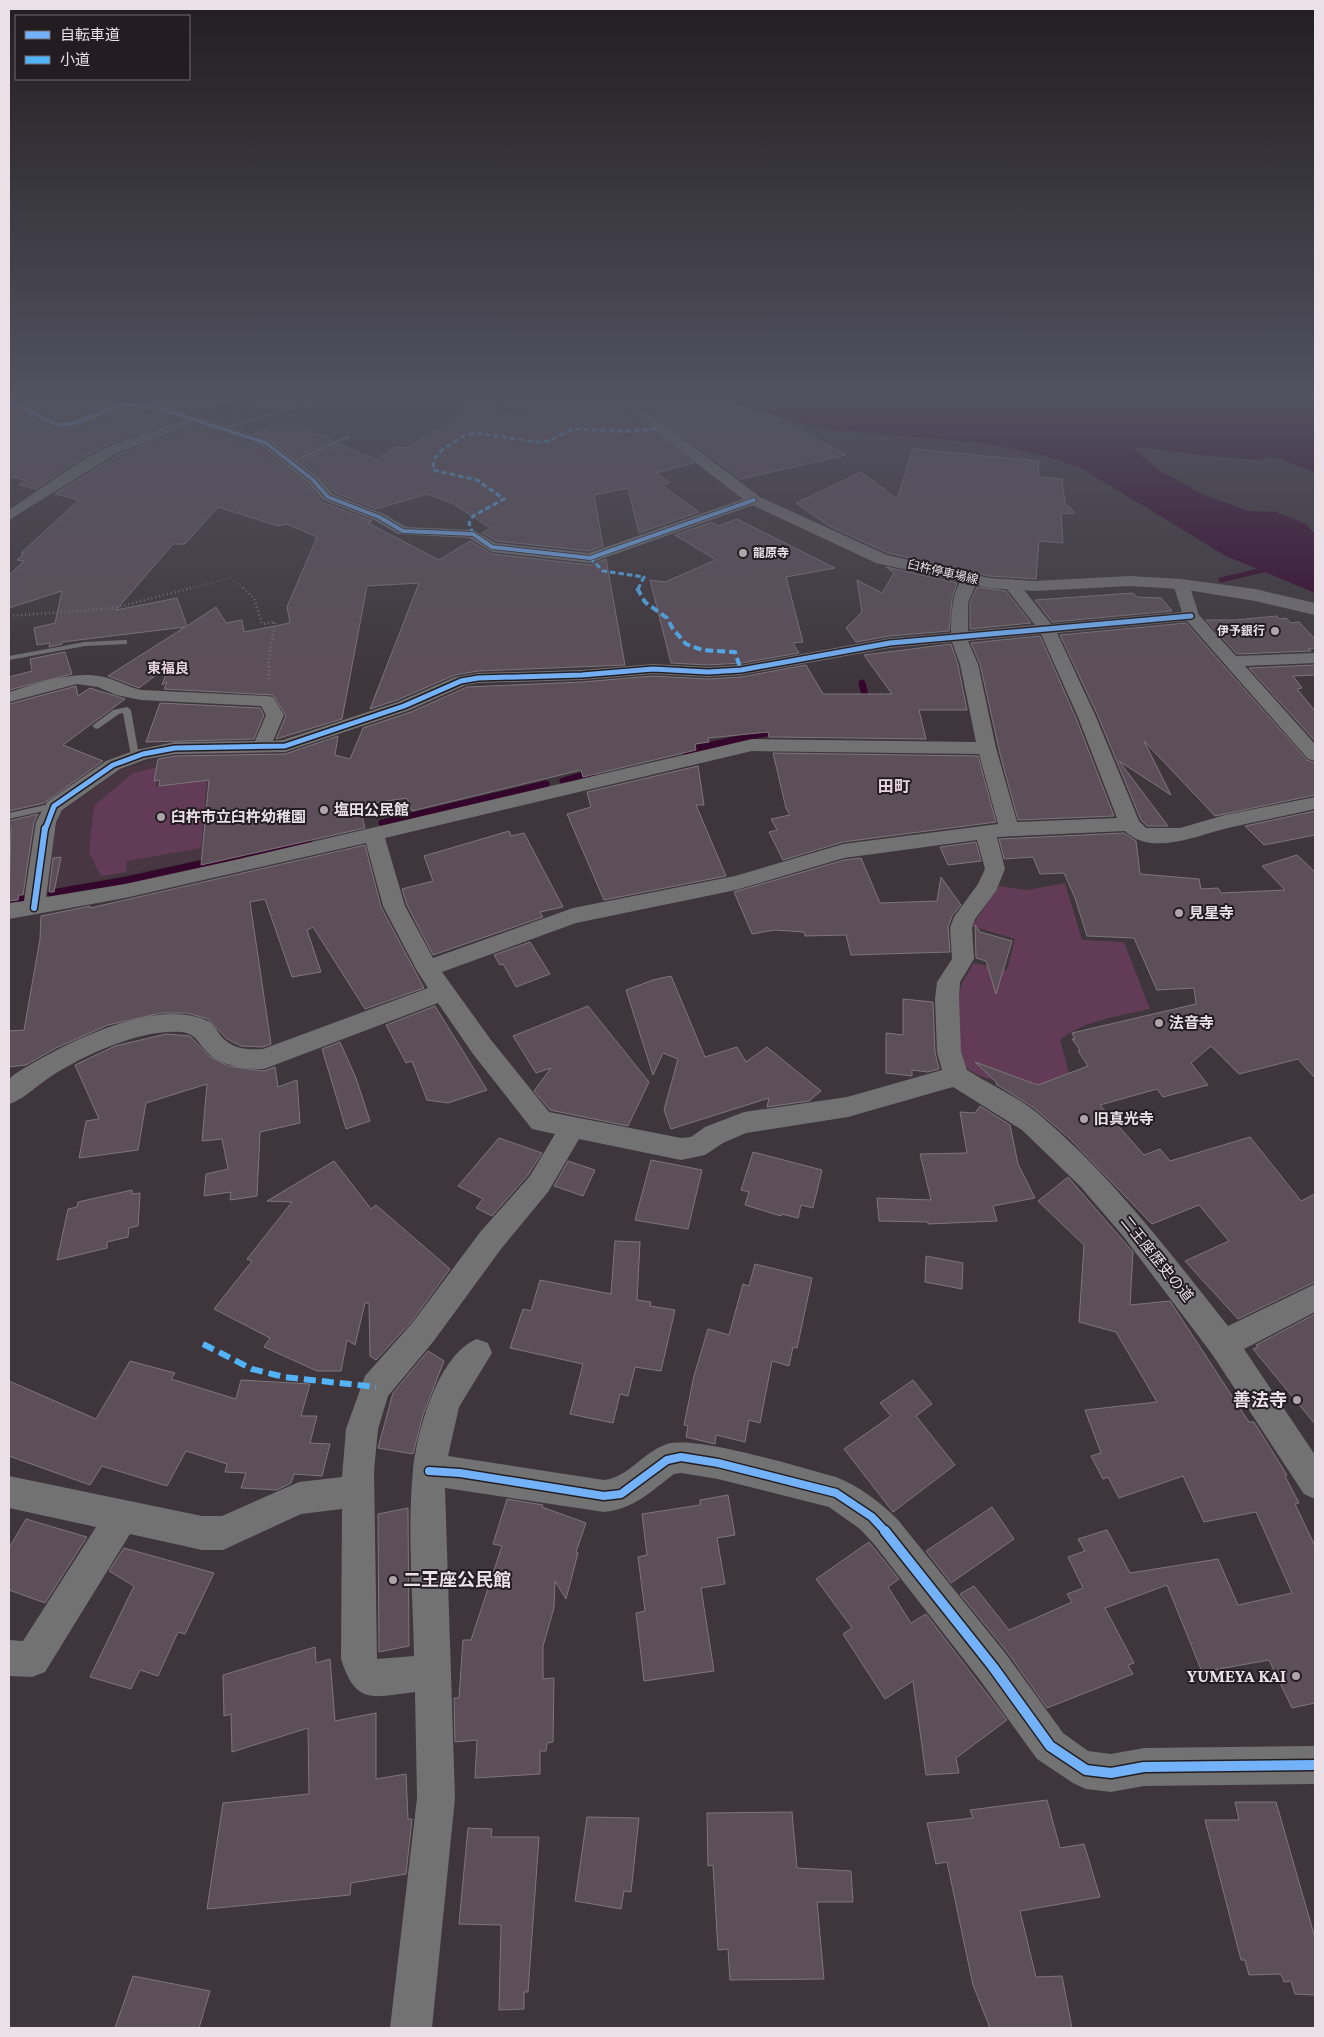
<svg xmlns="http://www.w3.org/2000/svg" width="1324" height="2037" font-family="'Crimson Pro','Noto Sans JP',serif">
  <rect width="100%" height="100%" fill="#3e363b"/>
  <path fill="#483643" d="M13,401H124L66,422Z
    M147,401H308L225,424L205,421Z
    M214,751H267L264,847L44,891L53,821L61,812L120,770L172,755Z"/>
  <path fill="#623c57" d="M158,767L156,787L207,780L201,848L127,861L126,872L101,876L89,852L94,806L133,773Z
    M1065,883L1082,940L1124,942L1150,1009C1121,1016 1083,1020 1060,1040L1069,1073L1038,1085L1011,1075L1004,1083C994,1080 980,1077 971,1071C954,1061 956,1005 961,987C963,979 970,972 973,963L1007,970L1015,939L972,926L999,886L1027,890Z"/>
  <path fill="#35062b" d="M230,401H254L226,414L211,409Z
    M726,401H1315V473L1281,459L1267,457L1261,460L1204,455L1130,446L1159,470L1202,494L1248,511L1276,512L1306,524L1315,534V593L1226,556L1081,468L1046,456L990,444L823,429Z"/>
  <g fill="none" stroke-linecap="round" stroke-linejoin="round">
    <path stroke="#35062b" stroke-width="5" d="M1221,580L1271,568"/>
    <path stroke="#35062b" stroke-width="7" d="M862,683L867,704
      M685,751L780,730
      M563,781L594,772
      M382,823L546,784"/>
    <path stroke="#35062b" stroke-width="9" d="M52,894L127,881L308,841
      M9,901L21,899"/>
  </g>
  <path fill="#5d4f59" stroke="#7d767b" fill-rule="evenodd" d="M22,401H115L60,419Z
    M481,401H538L515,409Z
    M552,401H605L629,414L694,463L656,473L670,483L662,485L699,512L639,533L628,488L594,495L603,546L589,551L497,541L482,533L490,528L454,504L427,494L376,509L334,492L319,476L301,461L340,444L376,460L397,446L406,448L442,427L472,405L515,417Z
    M654,401H729L752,411L777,417L846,455L741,479L646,409Z
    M9,409L58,431L77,429L126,410L156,414L176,420L106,445L77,461L36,489L19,485L26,480L9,476Z
    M279,424L287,428L296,425L332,440L295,457L272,439L254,433Z
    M194,426L260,448L307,484L322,502L372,521L368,523L439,560L470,541L492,554L590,565L606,559L625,665L478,671L455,675L397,700L370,709L419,583L367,586L342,719L276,739L286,716L273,695L164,689L167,682L162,685L169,665L139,688L108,676L185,627L62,642V644L49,647L50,643L37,645L34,628L55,623L62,591L9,608V575L24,561L17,560L24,553H21L79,500L55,494L118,455ZM218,507L278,526L287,524L317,537L287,607L290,623L244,632L242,620L226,623L216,607L187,626L177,598L116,610L173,544H185Z
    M913,449L1039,461L1038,477L1062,479L1065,503L1075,513L1061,514L1063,543L1039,541L1036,579L989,576L888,553L829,526L796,503L861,472L897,499Z
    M737,519L835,568L786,577L803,642L793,643L799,653L741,663L708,665L671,663L650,580L665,582L716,560L675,535L712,522L718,526Z
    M886,567L957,583L952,599L949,631L890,636L856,642L846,628L862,612L857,580L882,593L894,573Z
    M977,587L1006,591L1031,623L970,629V603Z
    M1133,593L1137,597L1161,598L1172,611L1052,622L1035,600Z
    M1277,616L1279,619L1286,618L1291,623L1299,622L1315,639V648L1308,649L1311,651L1237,654L1206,620H1235Z
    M1186,623L1307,760L1315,763V795L1215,816L1144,741L1171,795L1119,761L1168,826H1147L1141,820L1098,716L1060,635Z
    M1040,636L1076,718L1114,816L1018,820L1000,754L980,664L971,643Z
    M951,644L958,665L967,710H919L926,739L769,737L768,732L708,738L709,742L695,744L696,750L583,777L581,770L412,811L407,798L359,805L365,828L201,865L209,780L159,786L160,780L154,781L158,759L175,756L285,754L338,736L335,755L350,759L363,728L411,712L467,687L582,682L653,676L708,679L741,677L806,665L823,694H892L864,655Z
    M65,652L72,674L9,690V677L32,671L30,659Z
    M1315,665V675L1293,676L1302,688L1297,689L1315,711V741L1249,668Z
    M76,686L78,696L90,688L125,699L63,745L103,761L44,803L9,811V704Z
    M160,703L260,708L264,715L254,739L146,742Z
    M773,753L978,756L996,822L843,842L783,860L769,832L777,830L771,819L790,815L786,808Z
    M698,766L704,805H696L726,876L604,900L567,814L591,807L587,792Z
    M1315,811V835L1264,845L1245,826Z
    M38,814L34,822L23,895H19L18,900L9,901L11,827H9V821Z
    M509,831L511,836L524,833L563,907L540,912L543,917L433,955L407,905L402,889L433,881L424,856Z
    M1124,833L1136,841L1140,874L1199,879L1201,889L1218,888L1221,893L1285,890L1262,866L1297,855L1315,872V1078L1298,1059L1239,1074L1211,1046L1191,1063L1208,1085L1163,1097L1157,1089L1100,1105L1144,1155L1160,1149L1170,1161L1250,1137L1301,1201L1315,1194V1282L1238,1319L1185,1261L1229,1241L1199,1205L1152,1224L1069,1138L1034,1108L996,1084L997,1083L975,1062L1038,1085L1088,1066L1078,1051L1080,1050L1072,1039H1075L1072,1033L1196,1004L1194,988L1157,990L1134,938L1087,936L1075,898L1064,873L1040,874L1033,857L1004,859L999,839Z
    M976,842L981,861L948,865L940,847Z
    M365,845L381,907L424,988L365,1009L313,927L307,930L321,972L292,977L265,899L250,902L271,1044L263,1047L241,1046L227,1039L208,1019L187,1013H161L108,1025L56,1048L26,1065L9,1067V1031L24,1030L40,939L41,916L90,906V908Z
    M61,857L54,892H49L53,858Z
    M861,858L880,903L937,901L941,877L961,905L952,916L948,927L950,952L851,955L846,935L805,936L804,932L775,930L752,934L734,892L844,860Z
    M975,925L980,932L1012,941L996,994L986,961L976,958Z
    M530,942L550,974L516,987L503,964L500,965L494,955Z
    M671,976L705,1057L737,1047L746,1062L767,1047L821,1091L809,1101L767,1107L769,1098L671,1129L664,1110L678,1059L663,1053L653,1075L626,990L653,980Z
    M903,999L933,1002L935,1052L939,1069L928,1072L912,1070V1076L886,1073V1033L903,1035Z
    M435,1006L487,1090L448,1103L427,1100L412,1061L406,1063L386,1025Z
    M588,1006L649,1082L628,1126L550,1110L534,1091L551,1068L536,1073L513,1036Z
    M166,1034L190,1036L209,1056L228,1066L264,1071L275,1067L278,1087L297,1080L300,1123L260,1132L257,1196L230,1200L231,1192L204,1196L206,1174L228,1169L222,1139L202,1141L207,1084L146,1103L138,1150L79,1158L86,1121L99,1119L75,1065L115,1046Z
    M340,1042L356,1078L370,1121L346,1129L322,1049Z
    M980,1106L1010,1125L1018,1164L1035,1198L993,1206L997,1221L928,1224V1222L879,1221L877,1198L931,1200L920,1154L967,1153L960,1112L975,1113Z
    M499,1138L542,1153L528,1175L492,1216L476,1208L483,1199L458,1186Z
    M753,1152L822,1170L813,1208L801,1205L798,1218L782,1214L781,1216L745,1205L749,1192L741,1190Z
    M651,1160L702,1170L688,1229L635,1220Z
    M334,1161L371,1209L376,1205L450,1269L412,1321L376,1360L370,1356L369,1303H365L355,1345L347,1340L341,1371H317L264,1347L270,1338L214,1309L252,1261L247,1259L292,1202L267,1201Z
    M568,1161L595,1170L583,1196L554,1186Z
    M1068,1177L1133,1252L1130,1305L1170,1301L1249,1422H1254L1287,1475L1285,1476L1299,1503L1295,1504L1315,1546V1703L1292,1708L1269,1660L1202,1672L1167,1585L1105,1608L1134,1663L1128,1665L1133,1674L1047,1708L1008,1653L960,1594L974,1586L1009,1630L1072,1602L1067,1594L1083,1588L1068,1557L1085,1551L1078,1539L1107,1530L1130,1573L1218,1559L1238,1605L1292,1593L1256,1512L1204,1522L1183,1476L1119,1498L1108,1477L1103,1479L1091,1456L1101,1453L1085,1410L1157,1402L1116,1332L1079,1322L1084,1245L1038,1201Z
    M132,1190V1194L140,1193L138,1226L129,1228L128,1237L107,1242V1248L57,1260L68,1209L77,1207L78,1202Z
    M615,1241L640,1242L637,1300L651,1302L650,1306L675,1310L661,1371L635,1367L628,1396L620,1394L613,1423L570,1414L583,1364L510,1348L523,1309L531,1311L540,1280L611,1294Z
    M926,1256L963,1263L962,1289L925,1282Z
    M755,1264L812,1278L797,1348L793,1347L789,1366L772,1361L760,1423L749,1420L745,1442L716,1435L715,1444L686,1437L688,1426L684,1425L694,1376L708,1329L729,1335L743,1284L749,1286Z
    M1315,1314V1424L1253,1349L1258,1347L1256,1345Z
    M428,1351L444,1361L423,1415L413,1454L378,1448L393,1393Z
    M130,1361L175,1373L171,1379L236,1399L241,1380L310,1384L301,1416H317L310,1443L330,1444L322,1476L294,1474L291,1483L277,1490L241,1488L246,1473L225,1472L227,1464L186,1451L167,1486L102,1466L90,1485L9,1456V1381L96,1419Z
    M913,1380L932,1404L916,1416L955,1465L893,1512L844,1449L891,1416L880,1403Z
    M728,1495L735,1535L717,1538L725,1584L701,1588L714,1671L644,1681L636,1613L645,1611L638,1557L647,1555L642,1514L700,1505V1500Z
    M507,1499L543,1505L542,1507L586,1523L576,1552L578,1553L566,1599L555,1581L554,1608L543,1646V1679L554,1678L553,1742L547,1743L546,1751H540V1774L475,1778L477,1740L455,1742L454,1698H459L463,1640H471L502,1546L493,1544Z
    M992,1507L1014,1539L951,1583L926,1551Z
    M408,1508L409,1646L379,1652L378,1514Z
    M26,1519L87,1537L45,1603L9,1590V1548Z
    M869,1542L899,1579L888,1587L911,1623L926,1614L1007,1720L956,1758L959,1773L926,1775L913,1681L885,1699L843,1634L852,1628L816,1579Z
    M124,1548L214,1573L185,1634L178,1632L158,1676L140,1670L131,1689L90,1677L134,1586L109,1571Z
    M315,1647L316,1663L330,1659L335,1721L376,1713V1779L406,1774L408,1819H412L406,1874L351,1883L350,1895L207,1909L223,1803L309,1794L308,1728L232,1752L231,1714L224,1716L223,1675Z
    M1047,1800L1060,1848L1084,1844L1100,1897L1020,1911L1036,1977L1062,1976L1072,2028H990L973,1985L947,1862L936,1864L927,1823L973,1818L970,1810Z
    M1235,1802H1276L1315,1938V1995L1295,1994L1291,1981L1284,1982L1281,1974L1249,1975L1245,1960H1241L1205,1820H1239Z
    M792,1812L797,1868L851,1871L853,1902H817L824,1979L730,1980L728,1949L718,1950L713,1865L708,1866L707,1813Z
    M587,1817L639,1818L631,1892L624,1891L621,1909L575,1901Z
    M468,1828L492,1829L491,1837H539L528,1992H524V2009L499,2010L501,1925L459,1924Z
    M133,1976L210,1991L199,2028H115Z"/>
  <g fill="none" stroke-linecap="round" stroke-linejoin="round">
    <path stroke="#787677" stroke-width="2" stroke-dasharray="0.5 2.5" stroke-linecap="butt" d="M187,589L231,578L244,589"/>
    <path stroke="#787677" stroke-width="2.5" stroke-dasharray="1 3" stroke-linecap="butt" d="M243,588L254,598L262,624L275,622L269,658V682
      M9,616L114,608L191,588"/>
    <path fill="#727273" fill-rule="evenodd" d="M311,401H321L225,429L220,428Z
      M367,401H375L363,407L358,406Z
      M467,401C482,401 505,412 515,411C527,409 537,401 550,401L514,415Z
      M348,435L351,437L350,438L293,463L288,462Z
      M124,640H127V644L85,646L9,660V656L85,642Z
      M127,707L131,710L139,756L135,759L131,756L123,713L119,714L99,728L96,729L92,726L113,710Z
      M54,803L59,806L57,808L9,819V813Z"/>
    <path fill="#727273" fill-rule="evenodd" d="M9,401H17L60,421L69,420L121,401L162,405L271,440L318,477L333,494L384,514L406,527L473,530L496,543L589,553L749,497L754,496L761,500L759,503L590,563L492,552L469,538L398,534L374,520L323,500L308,483L261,446L194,424L117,453L9,520V510L78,463L107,447L182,420L156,412L126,408L76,427L58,429L9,407Z
      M970,574L978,579L968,603V631L1035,625L1003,584L1011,579L1017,581L1051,624L1182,612L1173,584L1181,579L1189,584L1199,615L1236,656L1315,653V663L1245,666L1315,744V761L1308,759L1187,621L1057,633L1096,717L1139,821L1146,828H1180L1225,815L1315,797V809C1286,816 1257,821 1228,828C1198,835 1151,857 1125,831L997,837L1005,869L996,891L975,919L972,928L974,959L960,982L959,999L961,1052L967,1070C991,1085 1020,1098 1041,1116C1113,1177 1170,1253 1228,1326L1315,1284V1312L1244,1349L1315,1455V1499L1304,1494L1212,1354L1123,1236L1080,1186L1022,1130L953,1087L848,1117L746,1133L723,1143L705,1155L681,1160L579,1139L548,1192L501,1249L433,1342L388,1396L378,1429L374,1471L377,1659L414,1656C413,1595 407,1531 413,1470C417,1432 438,1354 477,1339L488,1343L492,1353L459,1407L448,1456L604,1480C629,1477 643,1452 667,1444C697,1435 801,1468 836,1477C859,1486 880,1502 898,1520L1006,1654L1063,1733L1088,1751L1111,1754L1144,1748L1315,1746V1784L1144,1786L1111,1792L1086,1789L1073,1783L1037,1759L980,1680L874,1544L860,1529L829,1507L718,1479L681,1473L674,1474C650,1492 634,1509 604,1512L445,1488L455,1798L432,2028H390L417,1798L415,1692C373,1697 356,1706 341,1659L342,1509L301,1514L223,1550H202L130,1534L45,1672L32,1677L9,1676V1640L23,1641L96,1527L9,1508V1476L202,1516H222L299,1482L342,1477L346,1429L365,1376L413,1322L481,1231L530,1176L555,1134L532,1129L473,1054L438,1003L264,1069C245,1069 225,1067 210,1055C199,1046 197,1033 181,1032C141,1029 86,1054 53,1075C38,1084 25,1099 9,1104V1079L15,1074C61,1045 154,996 208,1021C214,1024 217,1031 221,1036C232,1049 247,1050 263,1049L428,988L416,969L383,906L366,843L125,898L9,919V903L24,901L36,822L47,802L106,761L136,750L175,742L255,741L266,715L261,706L141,700L116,695L98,687L77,684L9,702V692C40,683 72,670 104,677C117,680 128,687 141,690L267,696L273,697L284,715L273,741L283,740L398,702L455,677L478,673L582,670L653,664L708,667L741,665L890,638L951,633C951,617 952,579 970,574ZM1041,634L1078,717L1117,818L1017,822L996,748L978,664L968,641ZM952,642L960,664L976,742L752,739L230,861L125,884L46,897L56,822L62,810L120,769L147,759L175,754L285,752L410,710L466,685L478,683L582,680L653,674L708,677L741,675L890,648ZM752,751L979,754L998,824L843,844L735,876L573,908L433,958L405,906L385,838ZM977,840L985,869L978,884L954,917L950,928L952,959L937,982L935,999L937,1052L942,1070L847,1097L744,1112L705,1127L691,1137L681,1138L549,1112L491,1040L442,972L576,923L736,890L844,858Z"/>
    <path fill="#757476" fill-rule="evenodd" d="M636,401H652L640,412H630L628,409Z"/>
    <path fill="#747275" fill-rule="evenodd" d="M607,401H628L640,406L760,497L887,555L989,578L1034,581L1130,576L1181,579L1255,589L1315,603V615L1255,601L1181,589L1130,586L1034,591L989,588L876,563L748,503L630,412Z"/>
    <path stroke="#52b3f8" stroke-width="3" stroke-dasharray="5.5 3" stroke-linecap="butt" d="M473,534L469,523L473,516L504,499L477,480L433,470L434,459L442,450L465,435L476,433L537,442L549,441L572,429L626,431L661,429
      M590,558L603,571L644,577L638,589"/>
    <path stroke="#52b3f8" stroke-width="4" stroke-dasharray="8 4" stroke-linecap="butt" d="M637,588L645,602L667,618L673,629L686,644L702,650L735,652L741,670"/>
    <path stroke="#52b3f8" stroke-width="6" stroke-dasharray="12 6" stroke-linecap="butt" d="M203,1344L252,1369L284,1377L376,1387"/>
    <defs>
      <path id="cycleway-far4" d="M9,402L58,425L71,424L125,404L158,408L266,443L313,480L328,497L379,517L403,531L473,534L492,547L590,558L754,500"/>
      <path id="cycleway-far3" d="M45,830L54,806L113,765L143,754L175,748L285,746L404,706L461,681L478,678L582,675L653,669L708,672L741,670L890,643L1191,616"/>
      <path id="cycleway-far2" d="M34,908L45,828"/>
      <path id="cycleway-far1" d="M429,1471L460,1473L604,1496L621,1494L667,1460L681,1457L718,1463L836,1493L872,1517L886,1532"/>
      <path id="cycleway" d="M885,1531L993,1667L1050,1746L1086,1770L1111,1773L1144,1767L1315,1765"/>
    </defs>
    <use href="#cycleway-far4" stroke="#231d21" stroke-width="5.5"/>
    <use href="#cycleway-far3" stroke="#231d21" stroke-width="8"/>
    <use href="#cycleway-far2" stroke="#231d21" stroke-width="9"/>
    <use href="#cycleway-far1" stroke="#231d21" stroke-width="11"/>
    <use href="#cycleway" stroke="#231d21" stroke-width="13"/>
    <use href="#cycleway-far4" stroke="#73b2f8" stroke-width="4"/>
    <use href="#cycleway-far3" stroke="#73b2f8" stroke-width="5"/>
    <use href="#cycleway-far2" stroke="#73b2f8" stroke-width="6"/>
    <use href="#cycleway-far1" stroke="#73b2f8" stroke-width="8"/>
    <use href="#cycleway" stroke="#73b2f8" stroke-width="10"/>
  </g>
  <linearGradient id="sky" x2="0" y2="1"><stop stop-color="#221e20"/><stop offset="0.58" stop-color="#525260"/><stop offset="1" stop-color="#525260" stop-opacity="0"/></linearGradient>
  <rect width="1324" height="686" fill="url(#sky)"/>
  <g fill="#aea4aa" stroke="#231d21" stroke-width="2">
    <circle cx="743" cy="553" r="5"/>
    <circle cx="1275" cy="631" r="5"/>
    <circle cx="324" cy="810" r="5"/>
    <circle cx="161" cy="817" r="5"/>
    <circle cx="1179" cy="913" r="5"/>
    <circle cx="1159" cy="1023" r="5"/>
    <circle cx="1084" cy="1119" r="5"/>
    <circle cx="1297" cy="1400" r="5"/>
    <circle cx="393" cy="1580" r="5"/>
    <circle cx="1296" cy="1676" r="5"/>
  </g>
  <g text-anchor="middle" stroke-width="4" stroke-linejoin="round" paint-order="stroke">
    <g font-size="12" font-weight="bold" fill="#eae0e6" stroke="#231d21" text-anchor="start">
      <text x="753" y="557">龍原寺</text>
      <text x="1265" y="635" text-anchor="end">伊予銀行</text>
    </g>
    <g font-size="12" fill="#eae0e6" stroke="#231d21">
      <text transform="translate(943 572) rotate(13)" y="4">臼杵停車場線</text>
    </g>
    <g font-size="14" font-weight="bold" fill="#e7d4e1" stroke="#231d21">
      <text x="168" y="673">東福良</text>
    </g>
    <g font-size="15" font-weight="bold" fill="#eae0e6" stroke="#231d21" text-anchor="start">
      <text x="334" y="815">塩田公民館</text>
      <text x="171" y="822">臼杵市立臼杵幼稚園</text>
      <text x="1189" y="918">見星寺</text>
      <text x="1169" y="1028">法音寺</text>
      <text x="1094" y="1124">旧真光寺</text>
    </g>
    <g font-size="15" fill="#eae0e6" stroke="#231d21">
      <text transform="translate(1157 1259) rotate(51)" y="5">二王座歴史の道</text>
    </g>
    <g font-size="16" font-weight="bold" fill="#e7d4e1" stroke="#231d21">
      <text x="894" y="792">田町</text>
    </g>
    <g font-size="18" font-weight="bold" fill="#eae0e6" stroke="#231d21" text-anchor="end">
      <text x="1287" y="1406">善法寺</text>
      <text x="403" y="1586" text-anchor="start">二王座公民館</text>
      <text x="1286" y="1682">YUMEYA KAI</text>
    </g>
  </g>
  <rect width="1324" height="2037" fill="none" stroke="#eae0e6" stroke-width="20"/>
  <rect x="15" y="15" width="175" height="65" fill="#231d21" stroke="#736b70"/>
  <rect x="25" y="31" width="25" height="8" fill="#73b2f8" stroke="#736b70"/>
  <text x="60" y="40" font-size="15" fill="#eae0e6">自転車道</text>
  <rect x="25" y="56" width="25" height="8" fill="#52b3f8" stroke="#736b70"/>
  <text x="60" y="65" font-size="15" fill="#eae0e6">小道</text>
</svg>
